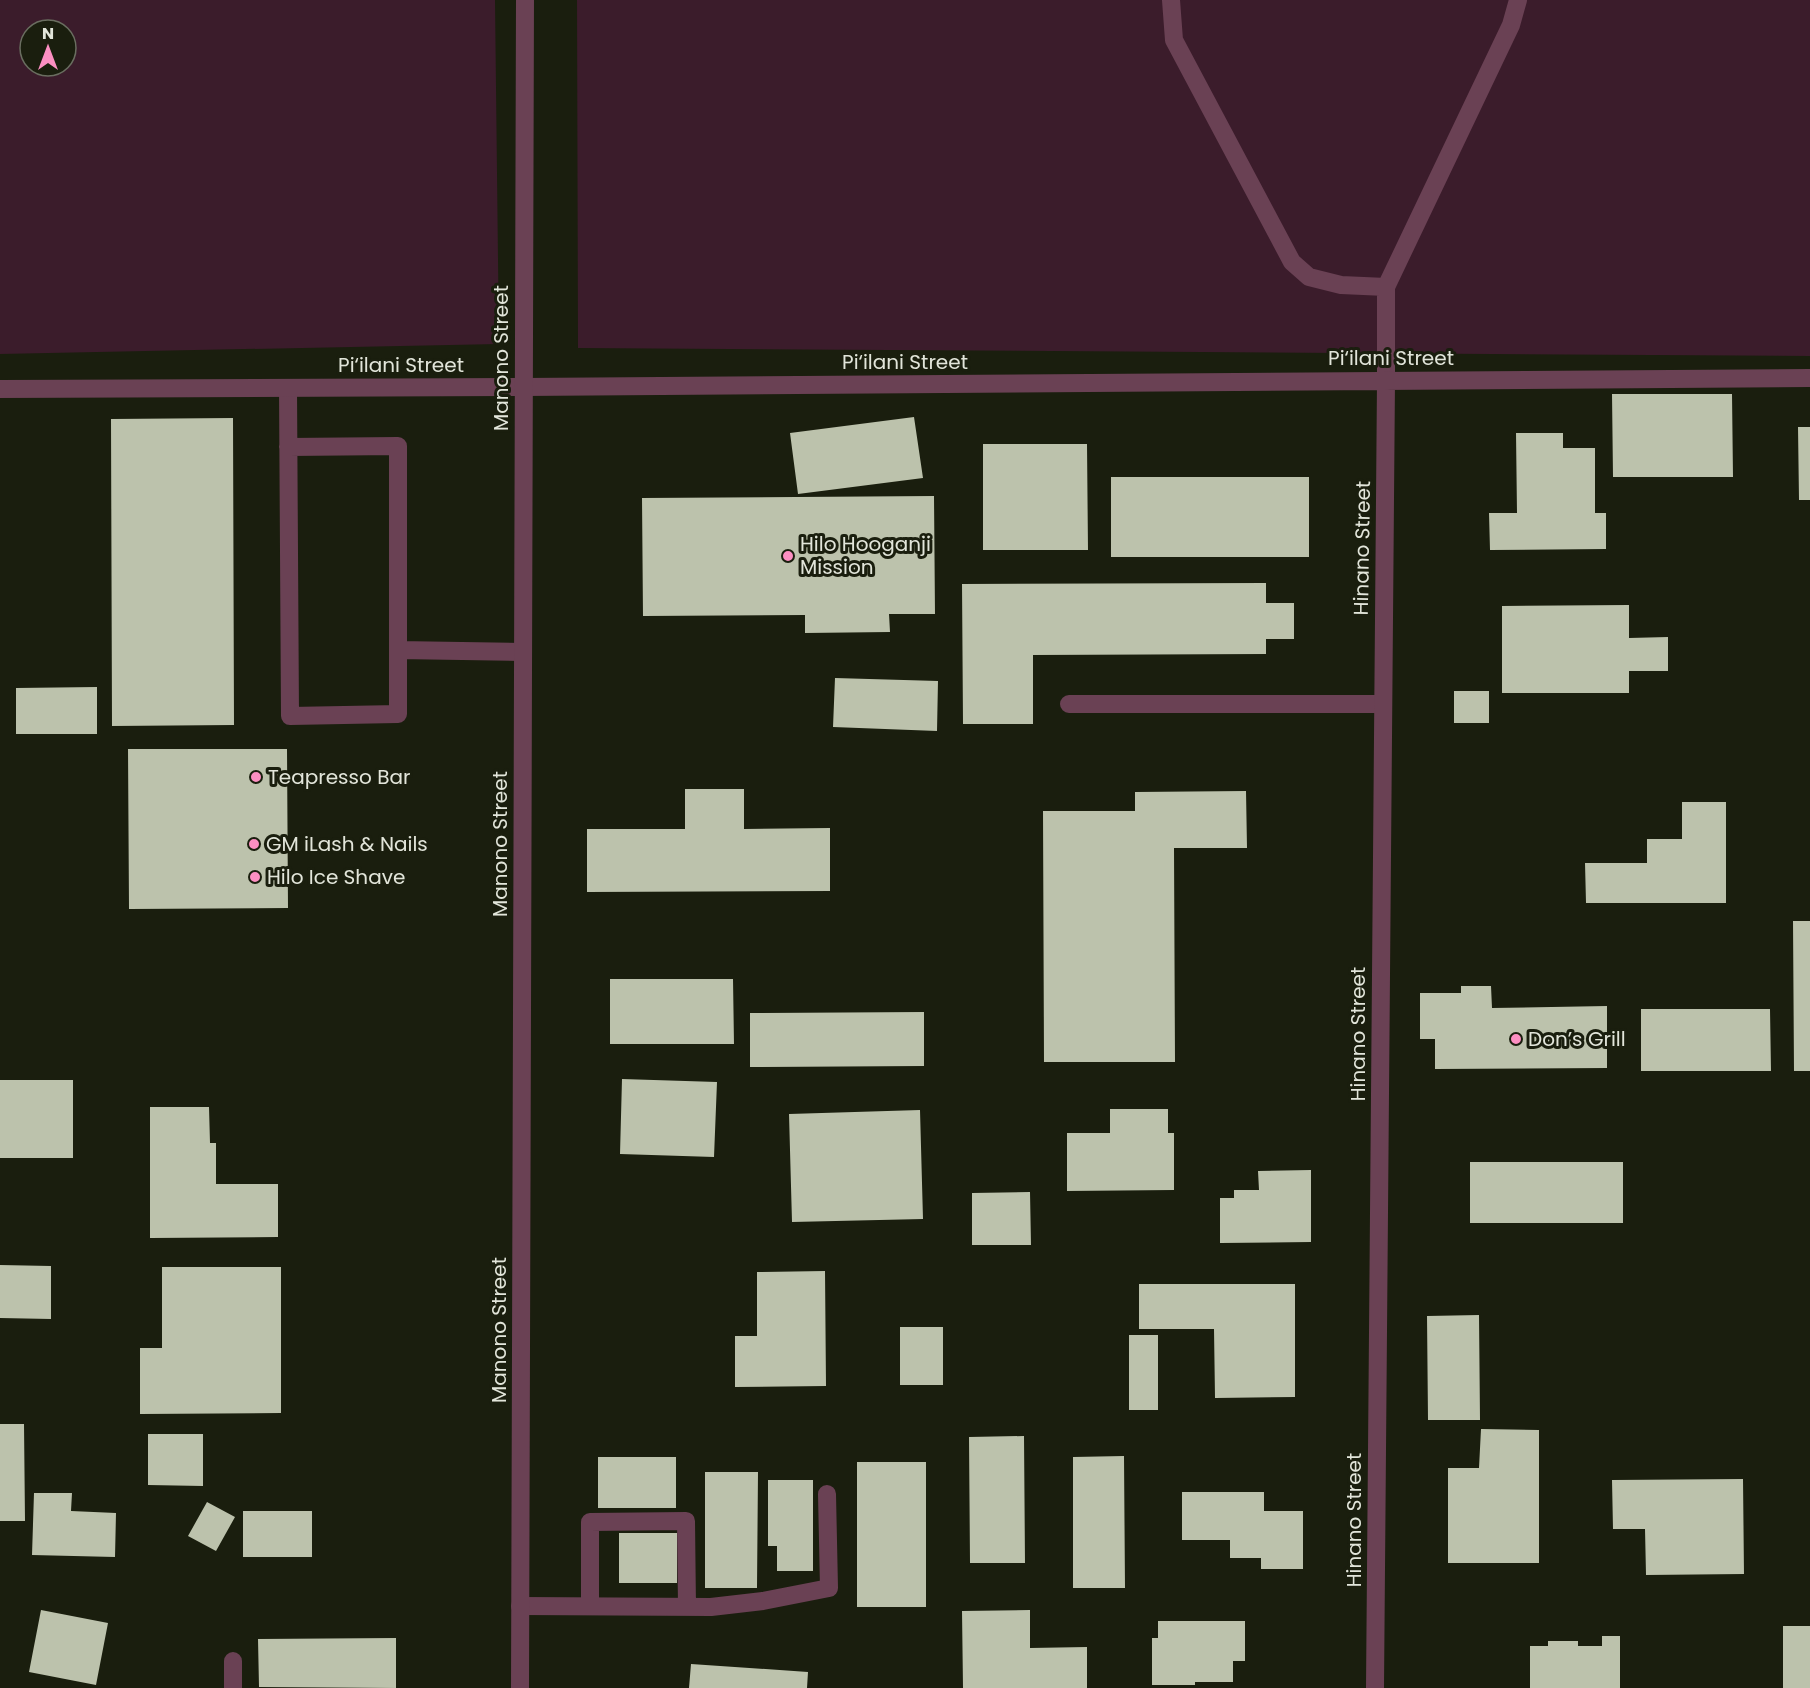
<svg xmlns="http://www.w3.org/2000/svg" width="1810" height="1688" font-family="Poppins,sans-serif">
  <rect width="100%" height="100%" fill="#1a1e0e"/>
  <path fill="#3b1c2b" fill-rule="evenodd" d="M0,0H495L499,344L0,354ZM30,30H66V66H30Z
    M577,0H1810V356L578,348Z"/>
  <path fill="#bcc2ac" d="M1612,394H1732L1733,477H1613Z
    M914,417L923,478L798,494L790,433Z
    M233,418L234,725L112,726L111,419Z
    M1798,427H1810V500H1799Z
    M1516,433H1563V448H1595V513H1606V549L1490,550L1489,513H1517Z
    M983,444H1087L1088,550H983Z
    M1111,477H1309V557H1111Z
    M934,496L935,614H889L890,632L805,633V615L643,616L642,498Z
    M1266,583V603H1294V639H1266V654L1033,655V724H963L962,584Z
    M1629,605V638L1668,637V671H1629V693H1502V606Z
    M835,678L938,681L937,731L833,727Z
    M97,687V734H16V688Z
    M1454,691H1489V723H1454Z
    M128,749H287L288,908L129,909Z
    M685,789H744V829L830,828V891L587,892V829H685Z
    M1246,791L1247,848H1174L1175,1062H1044L1043,811H1135V792Z
    M1682,802H1726V903H1586L1585,863H1647V839H1682Z
    M1793,921H1810V1071H1794Z
    M610,979H733L734,1044H610Z
    M1461,986H1491L1492,1008L1607,1006V1068L1435,1069V1039H1420V993H1461Z
    M1641,1009H1770L1771,1071H1641Z
    M924,1012V1066L750,1067V1013Z
    M622,1079L717,1082L714,1157L620,1154Z
    M0,1080H73V1158H0Z
    M150,1107H209L210,1143H216V1184H278V1237L150,1238Z
    M1110,1109H1168V1133H1174V1190L1067,1191V1133H1110Z
    M920,1110L923,1219L792,1222L789,1114Z
    M1470,1162H1623V1223H1470Z
    M1311,1170V1242L1220,1243V1198H1234V1190H1259L1258,1171Z
    M1030,1192L1031,1245H972V1193Z
    M0,1265L51,1266V1319L0,1318Z
    M162,1267H281V1413L140,1414V1348H162Z
    M825,1271L826,1386L735,1387V1336H757V1272Z
    M1139,1284H1295V1397L1215,1398L1214,1329H1139Z
    M1479,1315L1480,1420H1428L1427,1316Z
    M900,1327H943V1385H900Z
    M1129,1335H1158V1410H1129Z
    M0,1424H24L25,1521H0Z
    M1481,1429L1539,1430V1563H1448V1468H1479Z
    M148,1434H203V1486L148,1485Z
    M1024,1436L1025,1563H970L969,1437Z
    M1124,1456L1125,1588H1073V1457Z
    M598,1457H676V1508H598Z
    M857,1462H926V1607H857Z
    M705,1472H758L757,1588H705Z
    M1743,1479L1744,1574L1646,1575L1645,1529H1613L1612,1480Z
    M768,1480H813V1571H777V1546H768Z
    M1182,1492H1264V1511H1303V1569H1261V1558H1230V1540H1182Z
    M34,1493H72L71,1511L116,1513L115,1557L32,1555Z
    M207,1502L235,1517L216,1551L188,1536Z
    M243,1511H312V1557H243Z
    M619,1533H677V1583H619Z
    M41,1610L108,1623L96,1685L29,1672Z
    M1030,1610V1648L1087,1647V1688H963L962,1611Z
    M1158,1621H1245V1661H1233V1682H1195V1685H1152V1638H1158Z
    M1783,1626H1810V1688H1783Z
    M1602,1636H1620V1688H1530V1646H1548V1641H1578V1646H1602Z
    M396,1638V1688L259,1687L258,1639Z
    M691,1664L808,1672L807,1688H689Z"/>
  <g fill="none" stroke-linecap="round" stroke-linejoin="round">
    <path stroke="#6a4154" stroke-width="18" d="M1171,0L1174,40L1292,262L1309,277L1341,285L1386,287
      M1386,381V287L1511,25L1518,0
      M288,388L290,716L398,714V446L288,447
      M398,650L523,652
      M1069,704H1383
      M520,1606L711,1607L763,1601L829,1588L827,1494
      M590,1606V1522L686,1521L687,1607
      M233,1688V1661"/>
    <path stroke="#6a4154" stroke-width="18" d="M0,389L523,387L1810,378
      M1375,1688L1386,381"/>
    <path stroke="#6a4154" stroke-width="18" d="M520,1688L525,0"/>
  </g>
  <g fill="#fc8fc2" stroke="#1a1e0e" stroke-width="2">
    <circle cx="788" cy="556" r="6"/>
    <circle cx="256" cy="777" r="6"/>
    <circle cx="254" cy="844" r="6"/>
    <circle cx="255" cy="877" r="6"/>
    <circle cx="1516" cy="1039" r="6"/>
  </g>
  <g text-anchor="middle" stroke-width="6" stroke-linejoin="round" paint-order="stroke">
    <g font-size="20" fill="#e2e5da" stroke="#1a1e0e">
      <text transform="translate(501 358) rotate(-90)" y="7">Manono Street</text>
      <text x="1391" y="365">Pi‘ilani Street</text>
      <text x="905" y="369">Pi‘ilani Street</text>
      <text x="401" y="372">Pi‘ilani Street</text>
      <text transform="translate(1362 548) rotate(-89)" y="7">Hinano Street</text>
      <text transform="translate(500 844) rotate(-90)" y="7">Manono Street</text>
      <text transform="translate(1358 1034) rotate(-90)" y="7">Hinano Street</text>
      <text transform="translate(499 1330) rotate(-90)" y="7">Manono Street</text>
      <text transform="translate(1354 1520) rotate(-90)" y="7">Hinano Street</text>
    </g>
    <g font-size="20" fill="#e2e5da" stroke="#1a1e0e" text-anchor="start">
      <text x="800" y="551">Hilo Hooganji<tspan x="800" dy="23">Mission</tspan></text>
      <text x="268" y="784">Teapresso Bar</text>
      <text x="266" y="851">GM iLash &amp; Nails</text>
      <text x="267" y="884">Hilo Ice Shave</text>
      <text x="1528" y="1046">Don’s Grill</text>
    </g>
  </g>
  <g transform="translate(48 48)"><circle r="28" fill="#1a1e0e" stroke="#6a6e60" stroke-width="1.5"/>
  <path d="M0-4.5L10 22L0 15L-10 22Z" fill="#fc8fc2"/>
  <text y="-9" font-size="16" font-weight="bold" text-anchor="middle" fill="#e2e5da">N</text>
  </g>
</svg>
